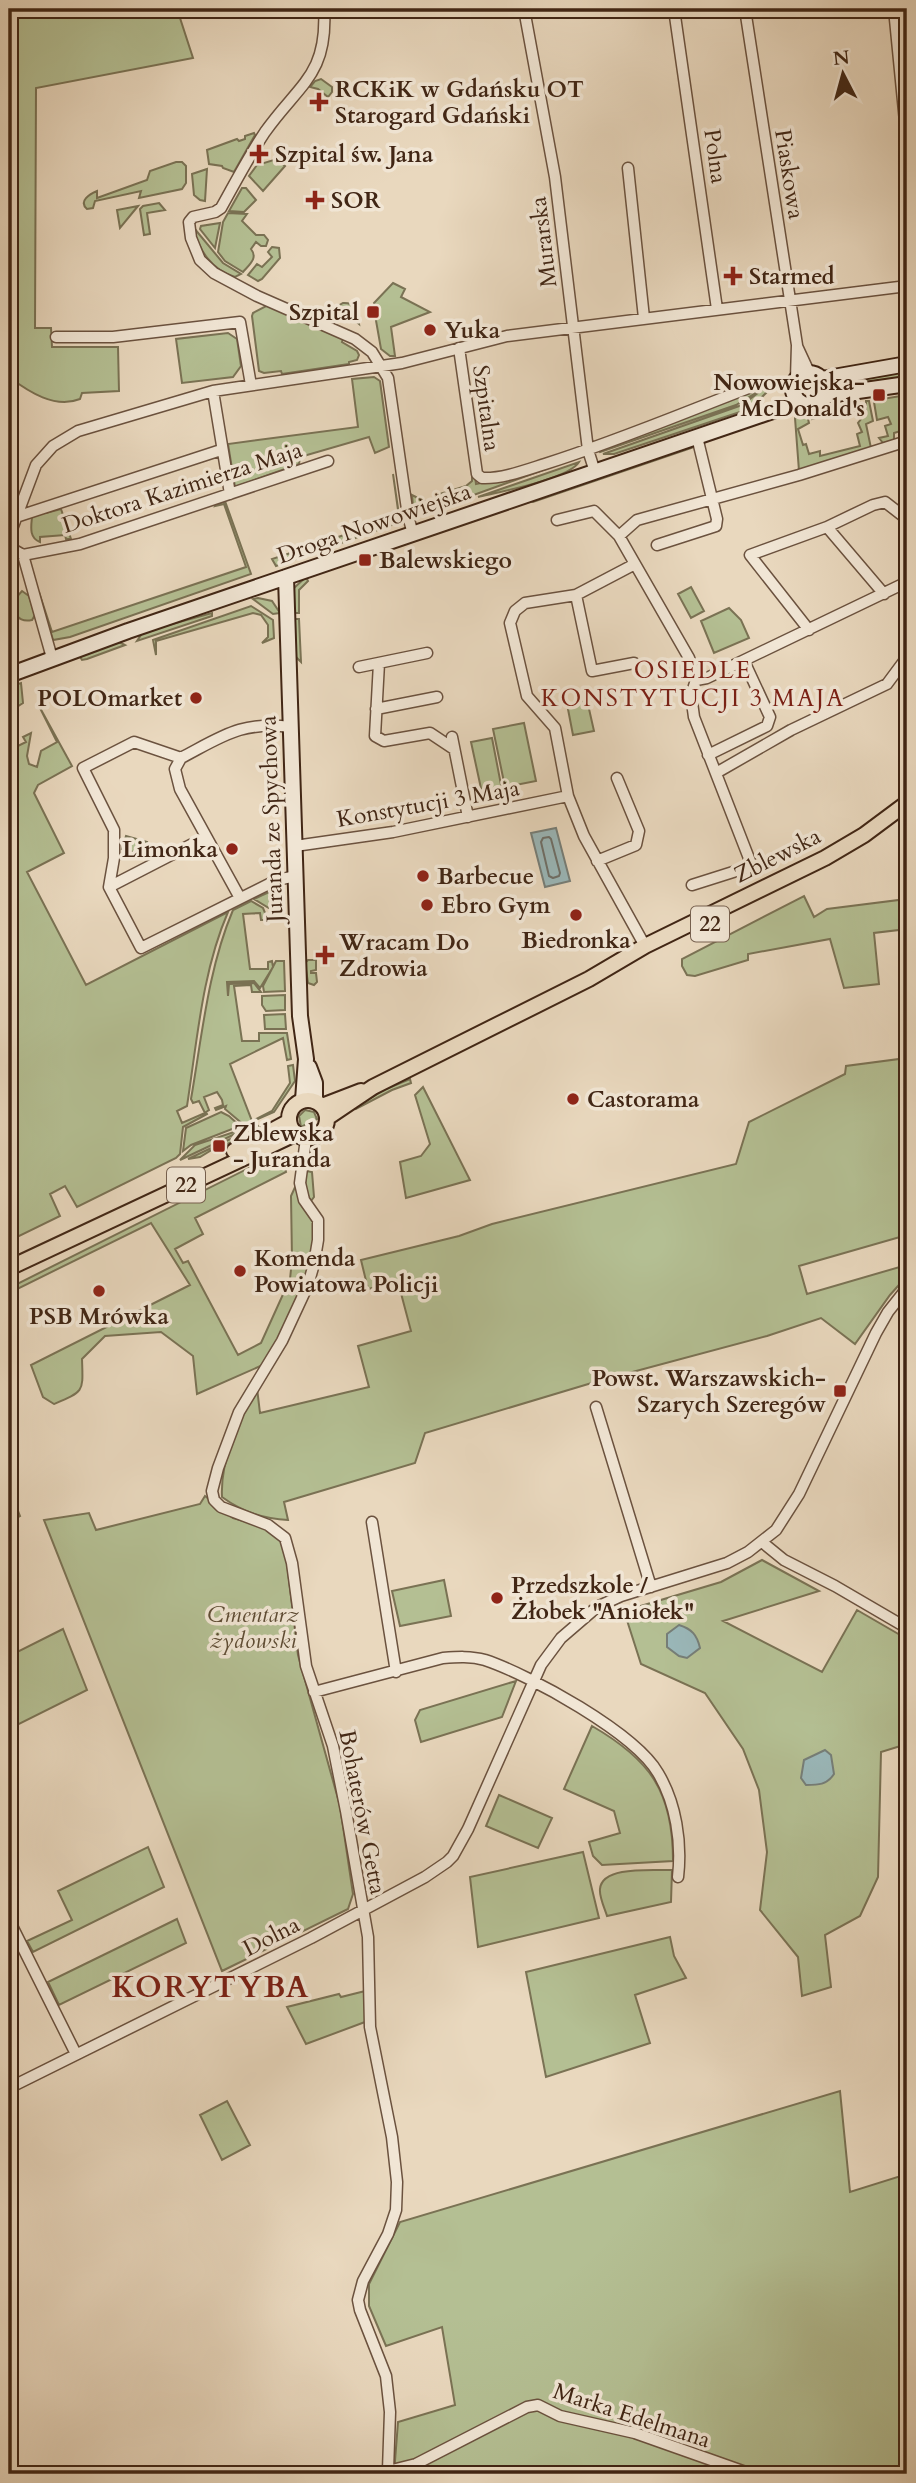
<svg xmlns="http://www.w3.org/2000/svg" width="916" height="2483" font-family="Cardo,serif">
  <rect width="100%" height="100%" fill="#e9d8be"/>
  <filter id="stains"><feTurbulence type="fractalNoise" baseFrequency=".00286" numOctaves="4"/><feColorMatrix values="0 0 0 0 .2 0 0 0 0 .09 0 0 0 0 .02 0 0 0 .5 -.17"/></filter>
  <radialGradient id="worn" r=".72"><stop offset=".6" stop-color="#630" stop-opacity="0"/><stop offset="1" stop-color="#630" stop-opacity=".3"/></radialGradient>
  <path fill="#b4bf93" stroke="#7a7254" stroke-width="2" d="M9,9H69L71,11L179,15L193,58L36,88L35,328H51L52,347H118L119,391L82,393L80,399C55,409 29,392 9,377Z
    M321,79L332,87V92L328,97L318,89L310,87L315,81Z
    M254,133L255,135L234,172L223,168L222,166L209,164L207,150L237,139L239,141L245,139V136Z
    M277,159L285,166L263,191L249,176L257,165Z
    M176,162H182L186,166V183L182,189L139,198L141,191L95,201L93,208L87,209C78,201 90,194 97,191V198L147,180L150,171Z
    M207,169L205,201L200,200L194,195L192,174Z
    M242,188H246L256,200L244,212L229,211Z
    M159,203L165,210L147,213L150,234L144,235L140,209L143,206Z
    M138,206L120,228L117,210Z
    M228,213L247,214L242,221L256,235H264L268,240L266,246H261L256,242L251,249C258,258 250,264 243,272L225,261L218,252L223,222Z
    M220,223L215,248L200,229L201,226Z
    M194,228L223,263L241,274L235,277C212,270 198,250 194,228Z
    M272,247L279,248L280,258L262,279L258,281L248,275L257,264L262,267L272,257L268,252Z
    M393,283L405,289L401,297L430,312L391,327L395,356H390L381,349L375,315L378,314L374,303Z
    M343,303C356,302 357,313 359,324L338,306Z
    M268,305L343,339L342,342L357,351L359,355L357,360L349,362V364L282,374L281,371L264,373L259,371L252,316L253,313Z
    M228,333L237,339L241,366L233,377L182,383L176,339Z
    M907,370V376L842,388L841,380L889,375Z
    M374,377L380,381L389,447L375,453L369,437L300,457L299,464L235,487L228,444L358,427L352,379Z
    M763,383L754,394L736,405L600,452L597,448L720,402H727Z
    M767,386L770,389L755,404L746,410L614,454H603L742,405Z
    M907,395V429L894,433V441L883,443L879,438L888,436L885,426L891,424L888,417L877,420L874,402L882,401V399Z
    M866,401H869L873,421L866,424L871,448L799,471L795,418L807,415L809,423L798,429L803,445L806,444L809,454L820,451V456L860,446L857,434L862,432L858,423L866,413Z
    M860,403L861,412L856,417L853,408L812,419L811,414Z
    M687,446L691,448L533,502L527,500Z
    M579,457L418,515L413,506L412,495L428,503L440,494L466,486L472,481V476H475L476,484L514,476Z
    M579,462C569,479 499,492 478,497Z
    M393,474L400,522L336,545L335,538L399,517Z
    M225,501L251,574L70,637L53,640L39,592L52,632L246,567L224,504L215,506L216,504Z
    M61,509L71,539H66L65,535L40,537V542C29,538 31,527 32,517L36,513H46Z
    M324,542L327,548L276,566L272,559Z
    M306,577L308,581L299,590V613H293L294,588Z
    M691,587L704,611L691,618L678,594Z
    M22,591L29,596L35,615L32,620C23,622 19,619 13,612L14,600Z
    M258,598L272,601L280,613L273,614L253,599Z
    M251,606L273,620L274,638L262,643L268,637V625L261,615L253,613L156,641V655L153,640Z
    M729,608L741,620L749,638L714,653L701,621Z
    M212,613V616L137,641L143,632Z
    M294,619H299L301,662L295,656Z
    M119,642L125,645L87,659L82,660L79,655Z
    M21,683L23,703L9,712V687Z
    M587,700L594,731L573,735L567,704Z
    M39,706L72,766L38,785L34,793L64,853L27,872L86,985L228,912C202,972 197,1042 187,1106L177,1111L182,1123L205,1113L199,1101L193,1103L191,1099C202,1036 208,969 233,910L251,901L263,908L268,920H261L260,913L243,914L250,969H268V962L272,961L273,967L260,988L254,981L227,982L228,996L229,984L254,983L261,992H252L251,985L234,986L242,1041H259V1033H287L291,1059L287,1060L283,1038L230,1064L252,1121L272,1111L290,1083L288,1066L293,1065L295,1081L274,1112L244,1125L225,1109L226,1106L216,1110L215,1108L223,1105L222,1100L217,1092L204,1097L209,1110L206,1112L207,1114L183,1127L180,1154L176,1158L77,1207L65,1186L50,1194L60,1216L9,1241V738L14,748L26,742L23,737L31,733L27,756L29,764L37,767L41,751L57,742Z
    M524,723L536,781L505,787L493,729Z
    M492,738L502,790L482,793L471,742Z
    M126,836L147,842L144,855L122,849Z
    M281,887V888L282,916L254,899L269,892L271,894L274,892L273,889Z
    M804,896L814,917L827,909L907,899V929L874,933L879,984L844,988L830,939L748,954V960L695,976L687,975L682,966V959Z
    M308,960H316V970L311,971V973H316L317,982L314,985L308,983L305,963Z
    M276,961H284L285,991L264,992L263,986Z
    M285,995V1010L266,1011L262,1005V996Z
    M285,1014L286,1029H265L264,1015Z
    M907,1058V1235L799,1266L807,1294L903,1266L907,1268V1276L890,1295L855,1344L821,1318L767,1336L595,1382L425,1433L415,1463L284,1502L288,1520C265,1519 241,1511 222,1497C220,1460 239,1421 257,1388L260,1413L369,1387L358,1346L411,1331L398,1282L368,1289L361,1260L459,1236L492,1224L736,1164L749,1122L845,1074L846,1066Z
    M410,1079L411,1083L392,1090L356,1109L355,1107L386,1089Z
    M423,1087L470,1180L406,1198L400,1162L421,1156L430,1144L415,1095Z
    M305,1110L314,1112L317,1119L301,1127L299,1116Z
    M221,1112L229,1116L240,1126L191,1145L183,1151L186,1128Z
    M252,1126L180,1160L195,1145Z
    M258,1126L260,1130L225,1145L223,1143L200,1157L188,1159Z
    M275,1155L284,1165L286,1172L195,1218L203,1234L175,1249L183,1263L188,1261L238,1355L261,1343L290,1279L292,1260L291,1196L296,1185L300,1201L313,1219L314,1240L305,1285L294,1310L265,1364L197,1394L193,1356L161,1332L105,1336L82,1359C83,1392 85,1391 54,1404L43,1397L31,1365L190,1285L151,1223L15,1290L9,1296V1288Z
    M306,1171L312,1172L314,1197L311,1201L305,1190Z
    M9,1488L20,1516L9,1522Z
    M205,1496L233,1518L265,1527L281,1539L287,1563L298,1655L340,1806L353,1894L348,1909L222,1971L44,1520L89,1513L96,1530L200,1504Z
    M762,1560L819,1591L723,1621L822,1672L857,1610L907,1639V1744L881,1752L878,1877L860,1916L825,1935L831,1987L802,1996L798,1957L760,1910L767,1852L759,1790L743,1749L705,1693L641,1664L624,1611L721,1582Z
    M444,1580L451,1616L400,1626L392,1591Z
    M63,1629L87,1690L9,1729V1656Z
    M516,1681L502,1717L421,1742L415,1720L420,1710Z
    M592,1726C651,1760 673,1792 673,1861L602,1865L593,1856L589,1842L620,1833L614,1811L564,1789Z
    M499,1795L552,1818L538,1848L486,1826Z
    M148,1847L164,1887L33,1952L27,1941L72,1920L58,1891Z
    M583,1852L599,1918L478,1947L470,1877Z
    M672,1870L671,1902L607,1916C605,1909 599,1897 600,1889C602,1865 655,1871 672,1870Z
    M177,1919L186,1943L59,2005L48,1982Z
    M670,1937L674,1956L686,1978L635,1995L650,2043L546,2077L526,1972Z
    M365,1991V2022L306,2044L287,2007L339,1994L341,1997Z
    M840,2091L850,2192L907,2174V2474H394L398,2422L455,2405L442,2327L386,2346L369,2306V2284L400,2222Z
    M227,2101L250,2145L222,2160L200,2115Z"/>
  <path fill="#9ab8ba" stroke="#767e78" stroke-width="2" d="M556,828L570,881L545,887L531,833Z
    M679,1625C692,1629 697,1635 700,1648L687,1658L679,1656L667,1647V1634Z
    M825,1750L831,1755L834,1774C827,1785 818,1785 806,1785L801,1778L804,1760Z"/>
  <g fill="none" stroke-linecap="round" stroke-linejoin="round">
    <path stroke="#6e6f68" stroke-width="2" d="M549,837L551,839L560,873L559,876L553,878L549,876L541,842L543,838Z"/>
    <defs>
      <path id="street" d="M324,9C328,75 299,84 265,132C249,156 235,183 221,208L215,212L193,217L189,222L191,238L200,260L214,273L257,296L355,339L372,352L388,378L408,516L413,534
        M524,9L555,177L588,450L595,472
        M674,9L717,309
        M745,9L797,345L796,378
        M894,9L907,142
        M628,168L644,318
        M56,337H113L240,322L251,385
        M797,346L809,372
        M459,348L477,474L482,478C502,479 526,470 545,464C618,441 688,411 759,384
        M9,386L11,383
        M213,391L230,494
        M16,517L221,450
        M557,520L594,511L619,536
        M827,527L884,594
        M9,537L36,465L53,446L78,431L213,391L402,363L507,336L907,286
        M657,545L716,526L717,519L697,437
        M9,547L23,555L80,544L328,461
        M23,555L52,658
        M576,595L592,671L634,663
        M809,630L750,555L827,527L873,505L885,502L907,519
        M379,663L375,736L384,741L430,733L454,749
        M359,667L427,653
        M696,680L707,678L907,582
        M376,709L437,697
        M291,727C241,721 223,736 181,758L134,742L83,768L114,830V858L109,887L141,948L277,880L296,876
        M452,737L468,817
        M708,755L767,726L770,717L744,661
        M181,758L175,769L180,789L240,898
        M716,773L791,730L887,684L907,657
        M568,796L584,836L645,946
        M295,846L393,832L568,796L555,728L527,696L510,623L515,611L525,603L576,595L635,564
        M597,861L636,845L639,831L617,778
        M692,885L752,866L694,717L691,695L696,680L689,658L619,536L637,520L799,475L907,441
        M109,887L206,837
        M306,1139L300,1183L304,1200L318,1220V1240L314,1264L308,1285L282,1341L239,1412L218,1468L212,1491L214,1500L221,1507L268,1525L285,1538L292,1563L306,1666L333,1746L346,1811L368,1937L370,2027L392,2137L397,2182L396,2210L388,2234L363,2281L358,2300L360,2310L386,2376L390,2412L388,2470
        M596,1407L651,1587
        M372,1522L396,1672
        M762,1542L784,1560L835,1586L907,1628
        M314,1692L443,1658C457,1657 471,1656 485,1660C530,1675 635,1733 658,1773C676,1803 682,1842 678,1877
        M9,1920L76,2054
        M9,2088L311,1938L425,1877L447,1862L453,1856L468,1829L541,1665L561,1638L597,1607L621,1596L727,1563L748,1552L776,1530L799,1494L876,1333L888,1312L907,1288
        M376,2474L416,2464L527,2407L538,2405L560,2416L635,2433L751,2474"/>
      <path id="secondary" d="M793 389a16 16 0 1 1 32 0a16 16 0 1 1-32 0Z
        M822,379L907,364
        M823,396L907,384
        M286,577L300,1016L306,1059L303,1100
        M9,675L128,631L799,402
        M309,1067L315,1083V1101"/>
      <path id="primary" d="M289 1119a19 19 0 1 1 38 0a19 19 0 1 1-38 0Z
        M322,1106L361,1091
        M327,1118L373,1087L589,979L645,946L825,858L864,835L907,803
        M234,1151L288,1122
        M9,1268L295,1134"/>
    </defs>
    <use href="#street" stroke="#6b523f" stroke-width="13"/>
    <use href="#secondary" stroke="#412615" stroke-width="18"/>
    <use href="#primary" stroke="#412615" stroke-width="18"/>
    <use href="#street" stroke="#f1e6d5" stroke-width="10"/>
    <use href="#secondary" stroke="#f1e6d5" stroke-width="14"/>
    <use href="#primary" stroke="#e9d8be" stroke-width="14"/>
  </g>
  <g fill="#8f2418" stroke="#f1e6d5" stroke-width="2.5">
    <path d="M315.5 91.5h7v7h7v7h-7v7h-7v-7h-7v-7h7z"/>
    <path d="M255.5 143.5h7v7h7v7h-7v7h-7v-7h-7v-7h7z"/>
    <path d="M311.5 189.5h7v7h7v7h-7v7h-7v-7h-7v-7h7z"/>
    <path d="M729.5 265.5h7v7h7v7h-7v7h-7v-7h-7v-7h7z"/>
    <rect x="366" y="305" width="14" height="14" rx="3.5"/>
    <circle cx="430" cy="330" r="7"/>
    <rect x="872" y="388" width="14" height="14" rx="3.5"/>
    <rect x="358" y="553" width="14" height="14" rx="3.5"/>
    <circle cx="196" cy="698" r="7"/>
    <circle cx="232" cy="849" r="7"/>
    <circle cx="423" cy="876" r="7"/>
    <circle cx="427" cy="905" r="7"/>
    <circle cx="576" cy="915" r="7"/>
    <path d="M321.5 944.5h7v7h7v7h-7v7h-7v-7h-7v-7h7z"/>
    <circle cx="573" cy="1099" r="7"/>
    <rect x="212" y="1139" width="14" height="14" rx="3.5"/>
    <circle cx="240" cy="1271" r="7"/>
    <circle cx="99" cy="1291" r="7"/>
    <rect x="833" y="1384" width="14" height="14" rx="3.5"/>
    <circle cx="497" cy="1598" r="7"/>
  </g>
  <g text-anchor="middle" stroke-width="7" stroke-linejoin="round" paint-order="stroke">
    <g fill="#f1e6d5" stroke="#76604f" stroke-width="2">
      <rect x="691" y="906.5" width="38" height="35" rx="5"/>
      <rect x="167" y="1167.5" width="38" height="35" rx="5"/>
    </g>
    <g font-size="21" font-weight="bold" fill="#412615">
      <text x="710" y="931">22</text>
      <text x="186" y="1192">22</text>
    </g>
    <g font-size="23" font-weight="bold" fill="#412615" stroke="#f1e6d5" text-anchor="start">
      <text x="335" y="97">RCKiK w Gdańsku OT<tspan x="335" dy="26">Starogard Gdański</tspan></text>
      <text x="275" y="162">Szpital św. Jana</text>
      <text x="331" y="208">SOR</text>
      <text x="749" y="284">Starmed</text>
      <text x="359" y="320" text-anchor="end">Szpital</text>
      <text x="444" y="338">Yuka</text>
      <text x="865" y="390" text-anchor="end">Nowowiejska-<tspan x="865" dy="26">McDonald's</tspan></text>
      <text x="379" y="568">Balewskiego</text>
      <text x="182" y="706" text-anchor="end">POLOmarket</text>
      <text x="218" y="857" text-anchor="end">Limonka</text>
      <text x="437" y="884">Barbecue</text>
      <text x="441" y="913">Ebro Gym</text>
      <text x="576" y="948" text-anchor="middle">Biedronka</text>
      <text x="339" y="950">Wracam Do<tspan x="339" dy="26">Zdrowia</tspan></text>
      <text x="587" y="1107">Castorama</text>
      <text x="233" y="1141">Zblewska<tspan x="233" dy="26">- Juranda</tspan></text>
      <text x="254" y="1266">Komenda<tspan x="254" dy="26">Powiatowa Policji</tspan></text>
      <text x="99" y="1324" text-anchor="middle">PSB Mrówka</text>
      <text x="826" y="1386" text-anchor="end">Powst. Warszawskich-<tspan x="826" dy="26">Szarych Szeregów</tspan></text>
      <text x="511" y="1593">Przedszkole /<tspan x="511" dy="26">Żłobek "Aniołek"</tspan></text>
    </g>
    <g font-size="23" fill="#412615" stroke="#f1e6d5">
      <text transform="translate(716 156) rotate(82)" y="8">Polna</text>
      <text transform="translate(790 174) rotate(81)" y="8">Piaskowa</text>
      <text transform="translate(543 242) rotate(-97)" y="8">Murarska</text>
      <text transform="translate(487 408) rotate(82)" y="8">Szpitalna</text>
      <text transform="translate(182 487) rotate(-18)" y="8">Doktora Kazimierza Maja</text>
      <text transform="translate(374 523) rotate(-19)" y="8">Droga Nowowiejska</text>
      <text transform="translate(428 803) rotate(-10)" y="8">Konstytucji 3 Maja</text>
      <text transform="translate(271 819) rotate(-92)" y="8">Juranda ze Spychowa</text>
      <text transform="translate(777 855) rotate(-27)" y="8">Zblewska</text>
      <text transform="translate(363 1812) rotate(79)" y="8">Bohaterów Getta</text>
      <text transform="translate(271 1936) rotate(-27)" y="8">Dolna</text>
      <text transform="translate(632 2415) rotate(18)" y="8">Marka Edelmana</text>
    </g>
    <g font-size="23" font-style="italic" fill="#5e4c34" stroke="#f1e6d5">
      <text x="253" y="1622">Cmentarz<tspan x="253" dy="26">żydowski</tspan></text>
    </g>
    <g font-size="24" letter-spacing="2" fill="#7a1f14" stroke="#f1e6d5">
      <text x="693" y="678">OSIEDLE<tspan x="693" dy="28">KONSTYTUCJI 3 MAJA</tspan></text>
    </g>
    <g font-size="30" font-weight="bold" letter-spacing="2" fill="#7a1f14" stroke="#f1e6d5">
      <text x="211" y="1997">KORYTYBA</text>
    </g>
  </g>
  <rect width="916" height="2483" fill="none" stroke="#e9d8be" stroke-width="35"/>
  <rect x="10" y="10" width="895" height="2462" fill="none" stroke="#412615" stroke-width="3.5"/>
  <rect x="18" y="18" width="881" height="2448" fill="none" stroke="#412615" stroke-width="2"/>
  <g transform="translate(843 74) rotate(354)" stroke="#f1e6d5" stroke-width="5" paint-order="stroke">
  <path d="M0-5L12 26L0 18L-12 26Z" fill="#412615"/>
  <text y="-10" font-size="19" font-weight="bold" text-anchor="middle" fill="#412615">N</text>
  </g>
  <rect width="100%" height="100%" filter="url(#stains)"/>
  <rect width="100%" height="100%" fill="url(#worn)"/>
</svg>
